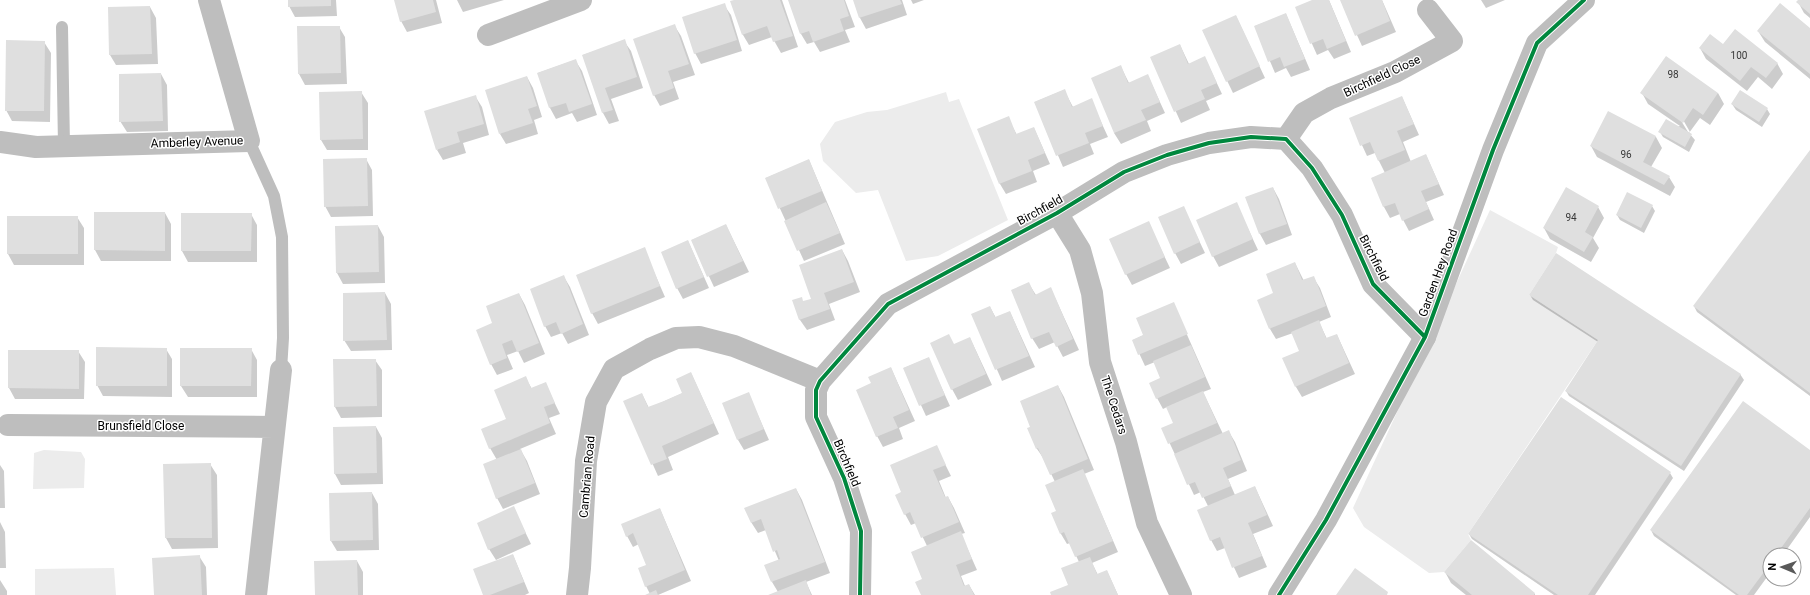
<svg xmlns="http://www.w3.org/2000/svg" width="1810" height="595" font-family="Roboto,sans-serif">
  <rect width="100%" height="100%" fill="#fff"/>
  <path fill="#ececec" d="M946,92L949,102L959,99L1008,220L938,256L906,261L878,190L856,193L823,161L820,144L835,122L867,112L887,110Z
    M1490,210L1558,247L1556,253L1529,295L1598,340L1468,534L1471,540L1444,572L1429,573L1364,527L1353,508Z
    M44,450L81,452L85,459L84,488L33,489L34,453Z
    M114,568L116,595H35V569Z"/>
  <path fill="#0003" fill-rule="evenodd" d="M289,0H336L337,16L295,17L289,6Z
    M395,0H436L442,23L407,32L401,21Z
    M457,0H504L463,12Z
    M737,0H782L798,47L781,53L772,37L749,45L743,35Z
    M789,0H845L855,27L845,30L850,42L820,52L814,42L807,44L801,34Z
    M854,0H902L907,15L866,29L860,18Z
    M911,0H924L913,4Z
    M1315,0H1329L1351,52L1334,59L1328,50L1317,55L1296,8Z
    M1341,0H1382L1396,32L1362,46Z
    M1481,0H1505L1486,8Z
    M1800,0H1810V18L1804,13L1798,2Z
    M724,5L731,15L742,51L701,64L695,53Z
    M150,7L156,18L158,64L116,65L110,55Z
    M1286,14L1310,70L1291,77L1286,68L1275,73L1255,26Z
    M1236,16L1265,78L1233,93L1203,31Z
    M674,25L681,36L695,75L673,82L679,99L660,106L654,95Z
    M339,27L345,37L347,84L305,85L299,74Z
    M1810,29V79L1765,42L1758,31Z
    M624,41L631,51L643,88L611,99L619,121L609,124L603,113L583,55Z
    M44,42L51,53L50,122L12,121L6,110Z
    M1180,45L1189,64L1205,58L1222,94L1206,101L1210,110L1181,123L1152,58Z
    M1700,48L1777,63L1783,74L1772,89L1758,77L1747,91L1706,59Z
    M575,60L582,71L597,115L577,122L572,113L556,119L550,108L538,73Z
    M1121,67L1129,83L1148,76L1165,113L1147,121L1151,131L1121,144L1114,133Z
    M161,74L167,85L168,131L127,132L120,121Z
    M527,77L533,88L542,117L534,120L538,134L506,144L500,134Z
    M1064,90L1073,107L1091,100L1108,137L1090,144L1094,154L1063,167L1035,102Z
    M361,92L368,103V150H327L321,140Z
    M1642,93H1718L1724,104L1710,125L1700,118L1689,133L1695,140L1689,152L1663,137L1660,132L1680,126L1648,104ZM1682,118L1690,132H1688L1680,119Z
    M475,96L482,107L489,135L463,143L466,153L443,160L437,150Z
    M1402,97L1419,135L1403,142L1411,162L1426,155L1444,195L1426,202L1434,220L1409,231L1400,214L1390,218L1384,207L1372,178L1385,173L1375,153L1367,156L1350,119Z
    M1732,104L1767,109L1770,114L1762,127L1736,110Z
    M1609,113L1656,137L1662,148L1651,167L1669,177L1675,187L1670,196L1597,157L1591,146Z
    M1008,118L1017,135L1034,128L1050,164L1033,171L1037,182L1006,194L1000,184L979,130Z
    M1810,151V396L1697,312L1694,306Z
    M366,159L372,170L373,216L331,217L325,206Z
    M809,160L845,244L804,261L766,178Z
    M1273,188L1279,199L1292,235L1266,245L1260,234L1246,198Z
    M1236,203L1258,250L1219,267L1213,256Z
    M1652,206L1655,211L1644,233L1620,220L1617,215Z
    M1183,207L1205,253L1181,264L1175,253Z
    M1598,207L1604,218L1593,238L1599,248L1591,262L1550,239L1544,228Z
    M95,213H165L171,224V261H101L95,250Z
    M251,214L257,225V262H188L182,251Z
    M77,217L84,228V265H14L8,254Z
    M1148,222L1170,268L1132,285L1126,274Z
    M726,225L749,272L714,287L692,240Z
    M378,226L384,237L385,283L343,284L337,273Z
    M688,241L709,288L683,299L677,288Z
    M644,249L665,297L598,324L592,313Z
    M842,250L848,261L860,292L829,304L835,320L807,330L800,320L794,301L804,302L812,299Z
    M1295,263L1304,281L1313,277L1320,288L1331,317L1319,322L1327,339L1337,335L1355,374L1302,397L1296,387L1301,351L1293,333L1276,339L1270,329L1275,293Z
    M564,277L570,287L589,335L568,344L562,333L551,337L545,326Z
    M1029,284L1036,295L1051,289L1079,350L1063,357L1055,342L1039,349L1032,338Z
    M385,293L391,304L392,350L351,351L344,340Z
    M519,294L525,305L545,354L524,363L518,351L507,355L513,369L497,375L491,364L494,324Z
    M1530,295L1740,374L1744,380L1684,471L1569,396L1566,391L1598,342L1533,300Z
    M1173,303L1211,389L1203,392L1223,434L1229,432L1235,442L1247,471L1228,479L1235,495L1255,487L1273,526L1253,534L1267,567L1239,578L1225,548L1217,551L1211,540L1208,506L1201,492L1194,495L1163,429L1174,424L1167,407L1163,409L1157,398L1162,378L1155,362L1145,366L1133,340L1144,335Z
    M990,307L996,318L1010,312L1035,367L1002,381L973,315Z
    M970,338L992,385L958,400L952,389L955,345Z
    M166,349L172,359V397L103,396L97,385Z
    M181,349H251L257,360V397H188L181,386Z
    M9,351H78L85,362L84,399H15L9,388Z
    M928,358L950,406L926,416L904,368Z
    M375,360L382,370V417L341,418L335,407Z
    M891,368L915,421L899,428L903,439L883,447L877,436L872,384Z
    M691,373L719,434L668,457L673,470L658,476L625,402L642,394L649,408L683,393Z
    M525,377L532,389L545,383L560,414L549,418L556,434L520,449L527,461L540,494L503,509L497,498V460L490,448L508,419Z
    M1058,386L1064,397L1094,470L1084,474L1118,552L1092,563L1098,575L1107,571L1118,595H1052L1069,585L1079,562L1070,543L1067,544L1061,534L1053,513L1057,512L1055,482L1044,459L1037,449L1029,428L1031,427Z
    M748,393L769,440L744,450L738,440Z
    M376,427L382,438L383,484L341,485L335,474Z
    M936,446L951,476L939,481L946,498L948,497L954,508L965,533L961,534L977,570L961,576L965,586L969,585L975,595H922L927,546L916,523L911,525L905,514L903,492Z
    M1810,451V517L1783,555H1770V573L1754,595H1736L1654,536L1651,530Z
    M210,464L217,475L218,548L172,549L166,538L165,465Z
    M0,465L4,471L5,508H0Z
    M1670,473L1673,478L1595,595H1554L1472,539L1469,534Z
    M796,489L802,500L830,573L806,582L812,595H771L778,592L772,582L779,561L766,530L758,533L751,522Z
    M372,493L378,504L379,550L337,551L331,541Z
    M513,507L531,544L496,560L489,549Z
    M660,509L691,581L658,595H648L650,594L646,586L647,565L639,544L633,547L627,536Z
    M0,522L5,532L6,568H0Z
    M1471,541L1535,594V595H1466L1451,583L1445,572Z
    M513,555L529,593L525,595H484Z
    M199,556L206,567L207,595H155Z
    M357,561L363,572V595H316Z
    M0,580L7,591V595H0Z"/>
  <path fill="#dfdfdf" d="M288,0H331V6L288,7Z
    M394,0H433L436,12L400,22Z
    M734,0H780L793,36L773,42L767,26L742,35L730,1Z
    M788,0H844L849,16L840,19L844,31L813,42L809,31L800,34Z
    M853,0H900L902,4L859,18Z
    M1312,0H1329L1346,41L1327,49L1323,39L1310,44L1295,7Z
    M1340,0H1382L1390,21L1355,36Z
    M1798,0H1810V14L1796,2Z
    M725,3L737,40L694,54L682,17Z
    M1780,3L1810,28V74L1757,31Z
    M150,6L152,54L109,55L108,7Z
    M1286,13L1305,59L1284,67L1280,57L1268,62L1254,26Z
    M1236,15L1260,66L1226,82L1202,30Z
    M675,24L689,64L668,71L674,88L653,96L633,39Z
    M297,26H340L341,73L298,74Z
    M1735,29L1778,63L1766,78L1751,67L1740,81L1699,48L1710,34L1723,44Z
    M625,39L637,77L605,88L613,110L602,113L582,55Z
    M6,40L45,41L44,111H5Z
    M1180,44L1188,64L1205,56L1217,83L1201,90L1205,99L1174,112L1150,57Z
    M1666,56L1718,93L1703,115L1693,108L1683,123L1640,93Z
    M576,59L592,104L569,112L566,103L549,108L537,73Z
    M1121,65L1128,83L1148,74L1160,102L1141,110L1146,120L1114,133L1091,78Z
    M161,73L163,121L119,122V74Z
    M527,76L537,106L528,109L533,123L499,134L485,90Z
    M1065,89L1072,107L1092,98L1103,126L1085,133L1089,143L1056,156L1034,102Z
    M1740,90L1768,108L1759,122L1731,104Z
    M362,91L363,139L320,140L319,92Z
    M476,95L484,124L457,132L460,142L436,150L424,111Z
    M1402,96L1414,124L1397,131L1405,150L1378,161L1370,142L1360,146L1349,118Z
    M1608,111L1656,136L1643,162L1670,176L1664,185L1590,146Z
    M1009,116L1016,134L1034,127L1045,153L1028,160L1032,171L999,184L977,129Z
    M1666,119L1692,134L1685,147L1658,132Z
    M1810,150V393L1693,306Z
    M1426,154L1439,184L1421,191L1429,209L1402,221L1395,203L1383,207L1371,178Z
    M367,158L368,206L324,207L323,159Z
    M809,159L822,191L778,209L765,178Z
    M1273,187L1287,224L1259,234L1245,197Z
    M1566,187L1599,206L1585,232L1593,237L1584,252L1543,228Z
    M1627,192L1653,205L1641,228L1616,215Z
    M826,202L840,233L797,251L784,221Z
    M1237,202L1253,239L1212,257L1196,220Z
    M1184,206L1200,242L1174,254L1158,217Z
    M94,212H165V251L94,250Z
    M181,213H252L251,251H181Z
    M7,216H78V254H7Z
    M1149,221L1165,257L1125,275L1109,239Z
    M726,224L743,261L707,277L691,240Z
    M378,225L379,272L336,273L335,226Z
    M688,240L704,277L676,289L661,252Z
    M645,247L660,286L591,314L576,275Z
    M842,249L854,282L824,293L830,309L799,320L792,300L802,297L803,301L811,299L799,265Z
    M1556,253L1741,374L1681,466L1565,391L1598,340L1529,295Z
    M1295,262L1302,280L1314,276L1326,306L1269,329L1257,300L1273,293L1266,274Z
    M564,275L583,324L561,334L556,322L544,327L530,289Z
    M1029,282L1035,295L1051,287L1073,339L1056,347L1049,332L1031,339L1011,290Z
    M385,292L387,340L343,341V293Z
    M519,293L539,343L517,352L512,340L502,344L507,358L490,365L476,330L492,323L486,306Z
    M1174,302L1188,334L1138,355L1132,340L1143,335L1136,318Z
    M990,306L995,317L1010,311L1029,356L995,370L971,314Z
    M1319,320L1326,338L1337,334L1349,363L1295,387L1282,358L1299,351L1291,332Z
    M949,334L954,344L970,337L986,374L951,390L930,343Z
    M1191,345L1205,377L1156,399L1149,383L1160,378L1153,361Z
    M96,347L167,348V386H96Z
    M180,348H252L251,386H180Z
    M8,350H79V389L8,388Z
    M929,357L945,395L919,406L903,368Z
    M333,359H376L377,406L334,407Z
    M891,367L909,410L893,417L898,428L876,437L856,390L871,383L868,377Z
    M691,372L714,423L662,446L667,459L651,465L623,401L642,393L648,407L664,401L682,393L676,379Z
    M526,376L531,388L546,382L555,403L544,407L550,423L489,449L481,429L506,419L494,390Z
    M1058,385L1088,459L1050,475L1038,448L1036,449L1027,428L1030,427L1020,401Z
    M1203,391L1217,423L1168,444L1161,428L1173,423L1166,407Z
    M749,392L764,429L737,440L722,403Z
    M1561,397L1671,472L1588,595H1558L1468,534Z
    M1743,401L1810,450V508L1776,555H1770V564L1747,595H1739L1650,530Z
    M376,426L377,473L334,474L333,427Z
    M1229,430L1241,460L1223,468L1231,486L1202,498L1195,482L1187,485L1174,454Z
    M937,445L946,465L933,470L945,497L948,496L959,522L921,538L910,512L904,515L895,495L901,492L890,465Z
    M521,449L535,483L496,499L483,464Z
    M211,463L212,538H165L163,464Z
    M1083,469L1113,541L1075,557L1064,532L1060,534L1051,513L1056,511L1045,485Z
    M1255,486L1267,515L1248,523L1262,556L1232,568L1220,537L1210,541L1197,510Z
    M796,488L825,562L771,582L764,565L780,559L777,550L773,552L761,519L751,523L744,508Z
    M372,492L373,540L330,541L329,493Z
    M514,506L526,533L488,550L477,523Z
    M660,508L685,570L645,587L638,568L646,565L633,533L626,537L621,524Z
    M961,531L972,559L956,565L964,586L969,584L974,595H921L915,582L922,579L911,552Z
    M1471,540L1535,593L1534,595H1472L1444,572Z
    M513,554L524,582L490,595H483L473,569Z
    M200,555L202,595H154L152,558Z
    M1090,557L1097,574L1107,570L1118,595H1051L1050,592L1068,585L1061,568Z
    M357,560L358,595H315L314,561Z
    M1355,568L1388,592L1387,595H1336Z
    M806,580L811,595H768Z
    M656,590L658,595H645Z"/>
  <g fill="none" stroke-linecap="round" stroke-linejoin="round">
    <path stroke="#bebebe" stroke-width="12" d="M62,27L64,146
      M249,141L274,196L282,237L283,338L281,370"/>
    <path stroke="#bebebe" stroke-width="22" d="M488,35L581,0
      M1286,139L1304,113L1331,98L1395,72L1452,41L1428,10
      M0,142L36,147L249,141L209,0
      M1057,213L1080,250L1092,293L1100,362L1126,442L1147,523L1181,595
      M8,425L274,427
      M256,595L281,370
      M577,595L580,568L586,461L596,402L614,369L650,349L676,338L699,337L734,346L820,381
      M860,595L861,531L844,478L816,417V390L820,381L888,304L1057,213L1124,172L1167,155L1209,143L1251,137L1286,139L1312,168L1342,215L1373,284L1425,337"/>
    <path stroke="#bebebe" stroke-width="22" d="M1279,595L1326,520L1425,337L1493,150L1537,43L1584,0"/>
    <defs>
      <path id="cycleway" d="M860,595L861,531L844,478L816,417V390L820,381L888,304L1057,213L1124,172L1167,155L1209,143L1251,137L1286,139L1312,168L1342,215L1373,284L1425,337
        M1279,595L1326,520L1425,337L1493,150L1537,43L1584,0"/>
    </defs>
    <use href="#cycleway" stroke="#fff" stroke-width="6"/>
    <use href="#cycleway" stroke="#00873e" stroke-width="4"/>
  </g>
  <g text-anchor="middle" stroke-width="3" stroke-linejoin="round" paint-order="stroke">
    <g font-size="10" fill="#383838">
      <text x="1739" y="59">100</text>
      <text x="1673" y="78">98</text>
      <text x="1626" y="158">96</text>
      <text x="1571" y="221">94</text>
    </g>
    <g font-size="12" fill="#000" stroke="#fff">
      <text transform="translate(1382 76) rotate(-25)" y="4">Birchfield Close</text>
      <text transform="translate(197 142) rotate(-2)" y="4">Amberley Avenue</text>
      <text transform="translate(1040 210) rotate(-29)" y="4">Birchfield</text>
      <text transform="translate(1374 258) rotate(63)" y="4">Birchfield</text>
      <text transform="translate(1438 273) rotate(-70)" y="4">Garden Hey Road</text>
      <text transform="translate(1114 405) rotate(72)" y="4">The Cedars</text>
      <text x="141" y="430">Brunsfield Close</text>
      <text transform="translate(847 463) rotate(67)" y="4">Birchfield</text>
      <text transform="translate(587 477) rotate(-85)" y="4">Cambrian Road</text>
    </g>
  </g>
  <g transform="translate(1782 567) rotate(272)"><circle r="19" fill="#ffffff" stroke="#999999"/>
  <path d="M0-3L7 15L0 10L-7 15Z" fill="#595959"/>
  <text y="-6" font-size="11" font-weight="bold" text-anchor="middle" fill="#000000">N</text>
  </g>
</svg>
